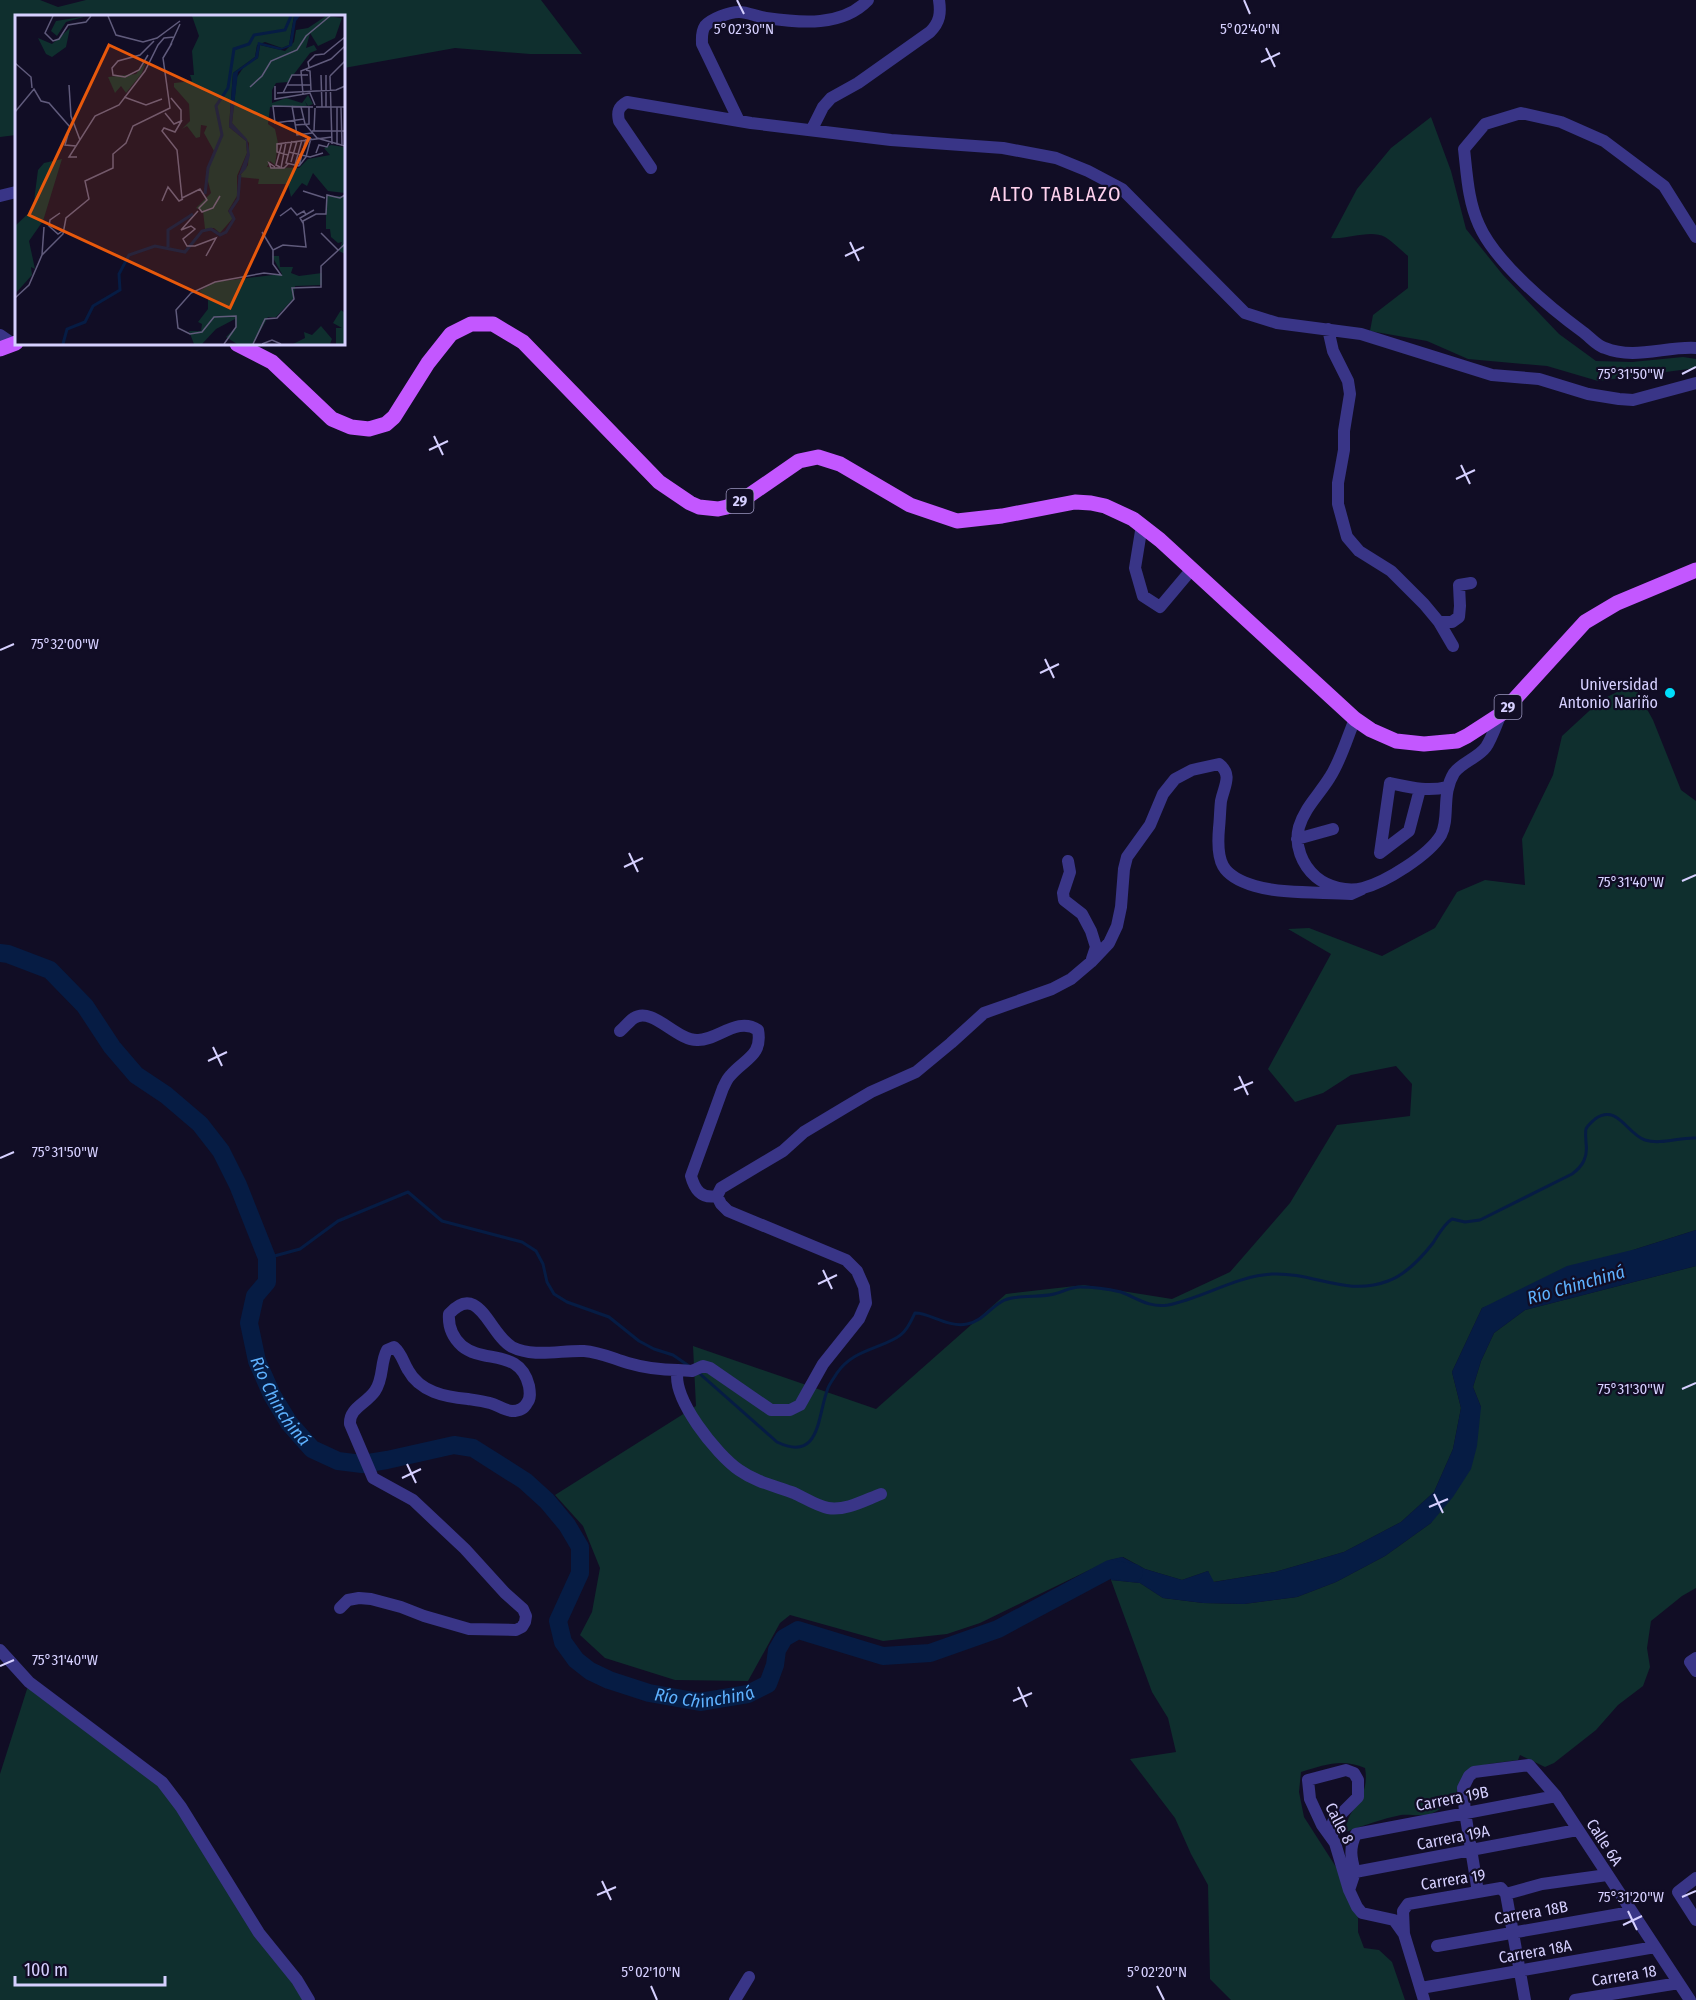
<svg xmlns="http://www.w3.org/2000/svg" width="1696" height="2000" font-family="'Fira Sans Condensed',sans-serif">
  <rect width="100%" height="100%" fill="#110d25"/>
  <path fill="#0f2f2e" d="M0,0H40L58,7L86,0H541L582,54H530L455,48L344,68V16H16V135L0,137Z
    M1431,117L1451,171L1466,229L1503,275L1559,334L1596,361L1632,362L1683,357L1696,359V368L1598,381L1547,366L1468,359L1427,341L1370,331L1373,315L1408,288V256C1401,250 1393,242 1385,237C1370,229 1347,240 1331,238L1357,189L1391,148Z
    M1633,684L1653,720L1681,790L1696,801V1230L1636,1249L1482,1308L1452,1372L1461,1408L1453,1449L1434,1492L1401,1522L1344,1552L1275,1572L1213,1582L1208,1571L1182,1580L1145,1569L1123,1557L1110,1560L980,1623L947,1634L883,1641L790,1615L780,1623L748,1681L675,1680L605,1658L580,1635L592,1612L600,1568L583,1526L555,1495L696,1406L693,1346L876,1409L1006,1294L1084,1285L1172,1299L1230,1272L1290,1203L1337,1125L1410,1116L1412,1084L1396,1066L1351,1075L1323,1093L1295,1102L1268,1069L1331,954L1288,929L1309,928L1382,956L1435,928L1457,892L1485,880L1525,885L1522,839L1553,775L1562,736L1601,700Z
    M1696,1266V1588L1682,1596L1651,1621L1647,1648L1650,1667L1643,1686L1618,1705L1596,1730L1554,1763L1545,1767L1520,1755L1518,1760L1488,1764L1465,1772C1462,1788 1447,1809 1430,1814C1421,1817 1410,1814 1401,1815C1382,1819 1364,1825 1346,1832C1344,1810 1371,1801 1365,1768C1342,1758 1324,1765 1301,1772L1299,1792L1304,1817L1336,1867L1358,1918V1932L1364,1948L1379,1950L1392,1962L1405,2000H1231L1210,1979L1208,1885L1191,1854L1175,1818L1130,1759L1176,1752L1168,1718L1152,1692L1111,1580L1140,1583L1163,1598L1203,1603L1244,1604L1297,1597L1336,1582L1385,1556L1431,1523L1481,1407L1473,1387L1481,1361L1494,1333L1525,1310Z
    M28,1686L160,1784L304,2000H0V1774Z"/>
  <path fill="#061c44" d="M1696,1230V1266L1525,1310L1494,1333L1481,1361L1473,1387L1481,1407L1477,1446L1471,1469L1453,1497L1431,1523L1385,1556L1336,1582L1297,1597L1244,1604L1203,1603L1163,1598L1140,1583L1111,1580L1109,1560L1122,1557L1145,1569L1182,1580L1208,1571L1214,1582L1275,1572L1344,1552L1401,1522L1434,1492L1453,1449L1461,1408L1452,1372L1482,1308L1567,1266L1636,1249Z"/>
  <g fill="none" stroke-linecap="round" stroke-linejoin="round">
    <path stroke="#061c44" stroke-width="3" d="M267,1258L300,1249L338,1221L408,1192L442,1221L522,1242L536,1251L543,1264L547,1282L554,1294L567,1302L609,1317L639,1341L654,1349L673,1355L689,1366
      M699,1373L777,1442C821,1463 817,1416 828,1388C830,1383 834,1378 837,1373C852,1351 875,1350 896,1338C906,1333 910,1323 915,1313C928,1312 948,1328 967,1324C981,1322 989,1309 1001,1302C1013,1294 1040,1298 1054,1294C1063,1292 1070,1287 1080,1287C1093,1287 1108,1289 1121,1292C1137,1298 1149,1308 1168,1305C1203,1298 1236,1276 1272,1274C1314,1272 1346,1297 1388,1281C1405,1275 1422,1257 1433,1243C1438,1235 1444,1224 1452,1219L1465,1222L1480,1220L1572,1174C1583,1166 1588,1157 1586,1143C1586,1139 1585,1133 1586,1129C1588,1125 1592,1122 1595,1119C1617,1103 1627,1134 1645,1140C1661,1145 1680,1137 1696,1138"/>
    <path stroke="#061c44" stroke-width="18" id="s1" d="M0,953L8,954L50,970L85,1006L112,1047L136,1075L166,1095L200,1124L221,1151L238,1185L267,1258V1282L255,1296L249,1323L257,1361L272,1395L289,1423L312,1449L338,1461L362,1464L387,1460L454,1445L473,1448L525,1481L547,1501L567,1525L580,1547V1573L558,1621L563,1642L576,1660L590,1671L609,1680L649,1693L700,1702L748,1694L768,1684L775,1665L777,1650L784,1638L798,1630L883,1656L930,1653L998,1629L1110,1569L1134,1573"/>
    <path stroke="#393587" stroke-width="12" d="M739,121L702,44C702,38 701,32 705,26C711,19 729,12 739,12C748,12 757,17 766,18C801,23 842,27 868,0
      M812,129L823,107L831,98L858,83L930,32C940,22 941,13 939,0
      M651,168L619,121C617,112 618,107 627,102L751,123L891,140L1003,148L1056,158L1088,171L1122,189L1245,313L1277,323L1361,334L1492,375L1539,379L1588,394L1619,399L1633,400L1696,383
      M0,196L16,192
      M1696,237L1664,186L1604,141L1561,122L1521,113L1485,124L1464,149C1467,175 1468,201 1479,225C1495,262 1550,308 1583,332C1590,337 1597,346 1605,348C1634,360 1666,346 1696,348
      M1328,329L1333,351L1348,381L1350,394L1344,431V450L1338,483V504L1347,537L1359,551L1391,571L1424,604L1439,622L1453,646
      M0,335L13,344
      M1142,525L1135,568L1143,596L1160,607L1192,569
      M1439,622H1452L1459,617L1460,606L1459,585L1471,583
      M1355,719C1347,738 1341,760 1330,777C1319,795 1305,807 1299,827C1294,845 1302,865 1316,877C1328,887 1347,892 1363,888C1386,882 1429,855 1441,835C1450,818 1441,794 1454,773C1462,762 1478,758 1486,747C1492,738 1496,725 1501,714
      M1297,839L1333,829
      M1380,853L1390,783C1409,787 1427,792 1447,787
      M1380,853L1409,831L1420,789
      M1068,861L1070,872L1063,893L1064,900L1082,914L1091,931L1096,947L1092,959
      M620,1031C625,1027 629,1021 634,1018C652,1006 676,1040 697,1040C717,1041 737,1016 758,1030C763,1056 744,1059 730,1076C727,1079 725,1084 723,1088L691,1176C695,1191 702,1199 717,1196
      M881,1494C865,1500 846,1511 828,1508C817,1506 805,1498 794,1493C775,1486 756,1482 739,1470C717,1455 670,1397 678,1370L692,1371L703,1366L710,1368L771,1410H790L800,1405L823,1364L859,1319L866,1303L864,1287L857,1271L846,1260L728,1211L721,1204L717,1196L721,1188L783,1151L804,1132L844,1108L871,1092L916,1072L951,1043L984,1013L1052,989L1071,979L1091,962L1109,943L1117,926L1121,907L1124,869L1127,857L1150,825L1163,794L1175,779L1192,770L1219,764C1233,775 1224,786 1221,801C1220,810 1220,819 1219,828C1216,862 1221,876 1255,886C1281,894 1323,892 1351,894L1362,889
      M340,1608L348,1600L359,1598L371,1599L401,1607L424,1616L469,1629L516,1630L522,1627L525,1622L526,1616L523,1609L505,1593L465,1549L413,1500L373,1478L350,1424C349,1408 366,1404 375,1391C384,1378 380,1363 387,1350L394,1347C402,1354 403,1362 408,1370C420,1392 445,1397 468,1399C475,1400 483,1401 490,1403C498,1405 503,1410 512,1411C518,1411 524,1409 527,1403C531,1398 530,1392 529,1386C520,1348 484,1364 462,1346C452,1337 448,1327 449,1314C479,1281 489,1334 512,1347C534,1358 561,1350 584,1351C600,1352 614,1359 628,1363C645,1368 661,1370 678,1370
      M0,1650L29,1682L162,1782L181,1807L259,1933L297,1980L309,2000
      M1696,1658L1690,1662L1696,1671
      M1332,1837L1333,1822L1358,1797V1780L1354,1773L1346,1770L1308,1780L1310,1799L1322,1825L1335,1843L1349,1890L1357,1907L1362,1913L1394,1920L1404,1934
      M1355,1872C1351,1858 1349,1848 1356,1834L1556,1796
      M1696,1878L1678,1892L1696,1920
      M1349,1890L1355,1872L1577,1830
      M1478,1892L1465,1812L1463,1788L1469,1776L1474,1772L1529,1765L1556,1796L1690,2000
      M1506,1894L1542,1884L1607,1875
      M1437,1946L1631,1912
      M1421,1988L1655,1947
      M735,2000L749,1977
      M1424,2000L1404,1934L1403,1911L1408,1904L1501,1888L1506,1894L1525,2000
      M1575,2000L1679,1983"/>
    <path stroke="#c357ff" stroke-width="15" d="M237,344L272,362L332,419L351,427L369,429L386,424L394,417L428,363L451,334L471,324H493L523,342L659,482L690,503L699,507L718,509L727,507L744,499L799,461L818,457L840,464L910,505L957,521L1002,516L1075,502L1091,503L1105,506L1133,519L1160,540L1355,719L1371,730L1396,741L1424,744L1457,741L1467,736L1501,714L1585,622L1617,603L1696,570
      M0,349L16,343"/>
  </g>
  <path fill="none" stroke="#d6d0ff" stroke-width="2" d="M737,0L744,14M1244,0L1250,14M1266,48L1275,67M1261,62L1280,53M850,242L859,261M845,256L864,247M1682,374L1696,367M434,436L443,455M429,450L448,441M1461,465L1470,484M1456,479L1475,470M0,650L14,644M1045,659L1054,678M1040,673L1059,664M629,853L638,872M624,867L643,858M1682,881L1696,875M213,1047L222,1066M208,1061L227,1052M1239,1076L1248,1095M1234,1090L1253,1082M0,1158L14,1152M823,1270L832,1289M818,1284L837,1275M1682,1389L1696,1383M407,1464L416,1483M402,1478L421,1469M1434,1494L1443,1513M1429,1507L1448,1499M0,1666L14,1660M1018,1687L1027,1707M1013,1701L1032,1693M602,1881L611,1900M597,1895L616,1887M1682,1897L1696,1891M1628,1911L1637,1930M1623,1925L1642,1916M651,1986L657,2000M1157,1986L1164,2000"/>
  <circle fill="#00defb" stroke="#110d25" stroke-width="2" cx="1670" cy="693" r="6"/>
  <g text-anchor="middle" stroke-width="4.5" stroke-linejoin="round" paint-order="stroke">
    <g fill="#110d25" stroke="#9b96be" stroke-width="1.5">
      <rect x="726.5" y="489" width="27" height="24" rx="4.5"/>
      <rect x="1494.5" y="695" width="27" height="24" rx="4.5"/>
    </g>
    <g font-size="15" font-weight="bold" fill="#d6d0ff">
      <text x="740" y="506">29</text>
      <text x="1508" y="712">29</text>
    </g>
    <g font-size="16" fill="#d6d0ff" stroke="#110d25" text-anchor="end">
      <text x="1658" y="690">Universidad<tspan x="1658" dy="18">Antonio Nariño</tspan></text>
    </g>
    <g font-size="16" fill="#d6d0ff" stroke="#110d25">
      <text transform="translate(1452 1798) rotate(-11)" y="6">Carrera 19B</text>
      <text transform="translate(1340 1823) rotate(63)" y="6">Calle 8</text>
      <text transform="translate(1453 1837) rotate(-11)" y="6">Carrera 19A</text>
      <text transform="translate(1605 1842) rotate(57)" y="6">Calle 6A</text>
      <text transform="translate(1453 1879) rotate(-9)" y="6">Carrera 19</text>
      <text transform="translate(1531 1912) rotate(-10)" y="6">Carrera 18B</text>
      <text transform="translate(1535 1951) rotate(-10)" y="6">Carrera 18A</text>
      <text transform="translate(1624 1975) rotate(-9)" y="6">Carrera 18</text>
    </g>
    <g font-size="18" font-style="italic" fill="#5eb2ff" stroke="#110d25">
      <text transform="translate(1576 1285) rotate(-16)" y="6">Río Chinchiná</text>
      <text dy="6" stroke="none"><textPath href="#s1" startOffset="576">Río Chinchiná</textPath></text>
      <text dy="6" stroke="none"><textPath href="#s1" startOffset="1208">Río Chinchiná</textPath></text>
    </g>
    <g font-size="20" letter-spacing="1.5" fill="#ffd2ee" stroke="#110d25">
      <text x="1056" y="201">ALTO TABLAZO</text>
    </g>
  </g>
  <g transform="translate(15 15)">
    <rect width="330" height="330" fill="#110d25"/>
    <path d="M72,1L51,7L42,21L36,16L41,6ZM177,1H279L274,30L267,33L250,27L242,30L240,42L218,58L214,112L231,126L232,138L222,161V181L213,196L218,203L205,218L199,213L190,214L188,196L181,193L196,178L191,159L199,136L189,118L192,111L186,110L185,122L181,123L172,111L167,114L175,106L174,89L159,72V68L177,66L175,60H179L177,36L184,21ZM311,1L327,3L320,23L303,31L295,18L291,33L299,30L302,35L295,38L273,67L261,68L257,75V88L271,83L287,88L293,80L298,89L293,91L290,86L292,91L255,92L253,109L260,114L263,128L260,150L255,146L252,152L284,153L293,144L315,140L309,133L316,130L329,132L330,178L313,176L298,158L292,171L287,168L276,182L273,169H243L244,164L224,162L233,150L234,128L217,108L222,62L230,50L243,43L245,30L270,36L279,27L281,15L293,13ZM55,13L51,32L37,42L31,39L23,23L37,29ZM131,47L127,58L111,78L106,71L100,78L93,62L121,59ZM47,144L28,206L14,226L20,254L16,252L17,260L0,279V211L18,194L23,155L29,148ZM311,181H330V239L324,236L327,227L323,228L316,222L315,214H311ZM257,241H264L265,252H278L276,258L284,261L307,258V270L280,271L278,284L261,302H253L238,329H222L211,322L221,312L220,304L201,314L187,329H179L174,316H186L187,309L183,307L193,294V283L184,276L200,267L267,259ZM326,295L330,298V329H321V313H327L318,308ZM306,311L317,324L315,329H278L290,323L289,317L297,320Z" fill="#0f2f2e"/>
    <path d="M279,1H285L281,6L277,31L265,35L245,30L243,43L223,57L217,108L232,124L235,140L231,154L223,162L232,138L231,126L214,112L218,58L240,42L243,27L267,33L274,30Z" fill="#061c44"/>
    <path fill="none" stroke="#061c44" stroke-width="3" d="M190,179L193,153L207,120L201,91L213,73L219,34L234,29L239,20L270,15L276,1M153,232V215L178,199M48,329L52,314L70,307L78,291L105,275L104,259L114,240L140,231L170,237L187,216L196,214L205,220L211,217L219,204L215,196L223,184L225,160"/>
    <path fill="none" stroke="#605b7c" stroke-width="1.5" d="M38,1L30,18L38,26L44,24L53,10L71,7L76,1M93,1L101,20L128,27L142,23L165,6M155,31L165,9M133,40L124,55L110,62L98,60L97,53L103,46L125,40L139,26M0,48L16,62L17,73M294,52L293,47L300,40L309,39L330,22M291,55L295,56L296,75M306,60L307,92M311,60V92M315,61L317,129M315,61L330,46M54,70L56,101L65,125M272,70H296M260,71V84L295,78L300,90M235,72L247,61L256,46L282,35L291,21L315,1M262,78L321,75L330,71M268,78L277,60H293M288,79L286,56L316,44L330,31M109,82L131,90L147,84M277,91L282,120L297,118M286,92L290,109L302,123L330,131M301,92H330M326,92L327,131M0,97L19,74L26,86L34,88L55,112L50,130L61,131M150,98L159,109L166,106V95L156,83M289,104L260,108L258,91L298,92M167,105L160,117L149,113L147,116L162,135L167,183L185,174L192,185L184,193L187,197L198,193L205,181M280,110L294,109V92M297,116H330M299,116L300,93M277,126L271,148L284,151M322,130V92M274,137L295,142L308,138M301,138L304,130L312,132L314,128M273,140L262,137V129L317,122M62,142H54L80,101L104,90L130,56L143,30L149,23L159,22M276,147L282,126M280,150L287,125M284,151L291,142L296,123M284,151L291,124M260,152L254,148L256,153H269L273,149M265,152L261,150L267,128M266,153L271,127M288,176L310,183M147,186L153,172L164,186L168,184M183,196L166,215L176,211L180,214L168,224L172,231H180L201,223L191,241M45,198L35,205L34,211L43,219L49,215M265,201L276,193L282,200L289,196L291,200M288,208L285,203L299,195M247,217L258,235M306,218L323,235M27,240L29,212M0,283L14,270L27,240L48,219L51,203L74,184L70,166L98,153V139L111,128L118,111L155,93L148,43L157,28M209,329L221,312V301L199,302L187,317L175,319L163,313L161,295L176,278L200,267L249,258L266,260L258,249V235L268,230L291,232L288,206L301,199H311L312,180L325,183L330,180M238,329L250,304L262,303L279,284L277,273L306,272V251L330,229M247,329L257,325L266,329"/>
    <path fill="#e8590c" fill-opacity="0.15" stroke="#e8590c" stroke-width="3" d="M94,30L294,123L215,293L14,200Z"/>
    <rect width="330" height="330" fill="none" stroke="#d6d0ff" stroke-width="3"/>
  </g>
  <g font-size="15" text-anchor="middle" fill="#d6d0ff" stroke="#110d25" stroke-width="4.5" stroke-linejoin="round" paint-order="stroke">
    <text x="744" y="34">5°02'30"N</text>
    <text x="1250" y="34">5°02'40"N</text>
    <text x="1631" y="379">75°31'50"W</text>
    <text x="65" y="649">75°32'00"W</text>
    <text x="1631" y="887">75°31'40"W</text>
    <text x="65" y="1157">75°31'50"W</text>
    <text x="1631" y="1394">75°31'30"W</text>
    <text x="65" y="1665">75°31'40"W</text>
    <text x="1631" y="1902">75°31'20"W</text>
    <text x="651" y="1977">5°02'10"N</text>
    <text x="1157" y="1977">5°02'20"N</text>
  </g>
  <path d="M15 1976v9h150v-9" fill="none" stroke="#d6d0ff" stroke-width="3"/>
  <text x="24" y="1976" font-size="18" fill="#d6d0ff" stroke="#110d25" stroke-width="4.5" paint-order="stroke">100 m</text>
</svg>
